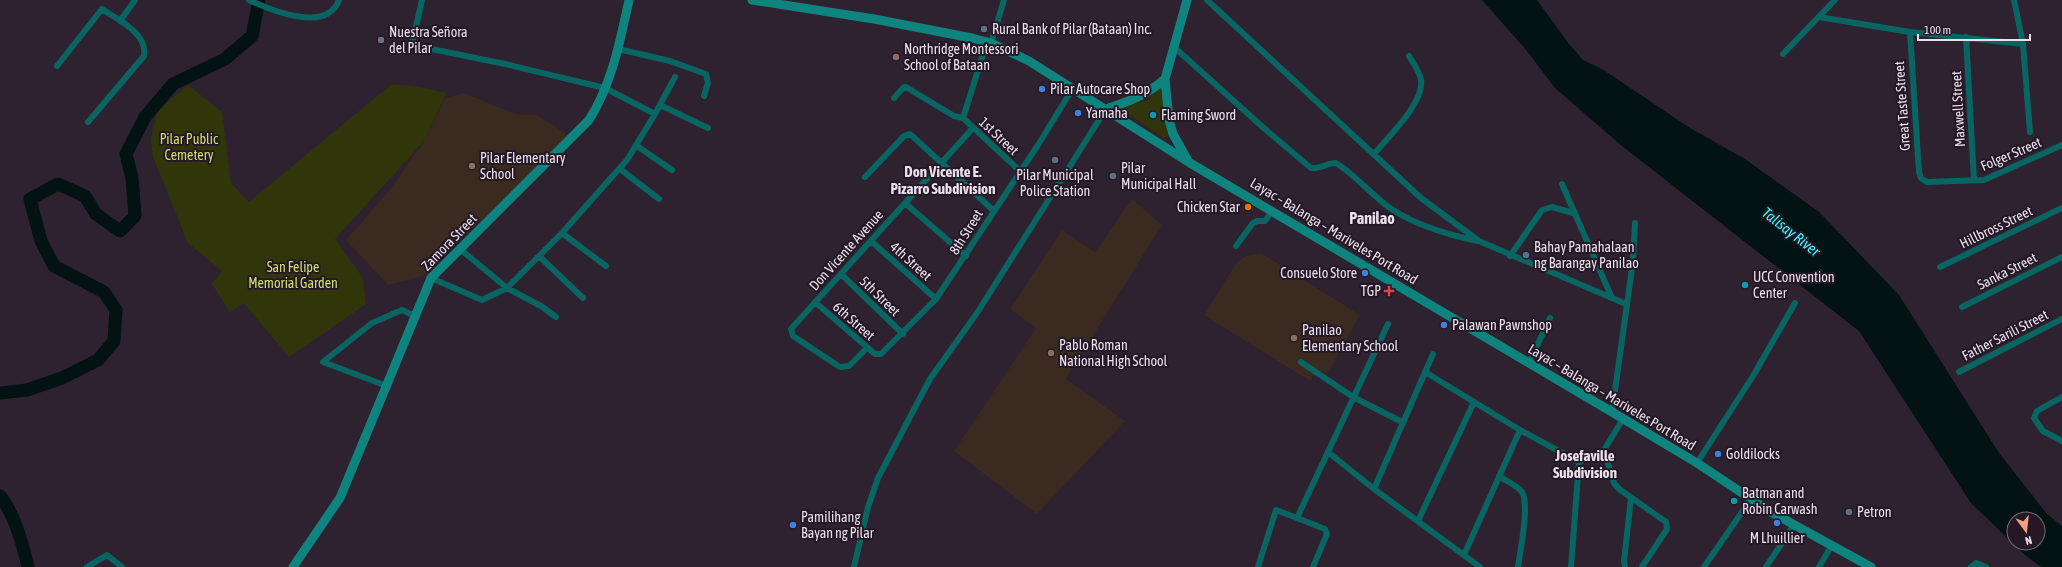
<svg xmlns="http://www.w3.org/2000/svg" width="2062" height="567" font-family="'Asap Condensed',sans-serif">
  <rect width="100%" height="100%" fill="#2e2230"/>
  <path fill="#3a2a20" d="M464,93L515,114L537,115L570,136L423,276L388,285L346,240L388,192L425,140L445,98Z
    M1132,199L1162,225L1066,379L1125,421L1037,514L954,451L1036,328L1010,309L1062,230L1095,252Z
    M1261,253L1360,315L1327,374L1318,369L1310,381L1204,315L1237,262L1246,256Z"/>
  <path fill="#31360a" d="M392,84L420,87L446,93L425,140L335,239L363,278L366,304L289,357L244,303L230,312L212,284L222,271L188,243L153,157L151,140L157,111L188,85L222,112L231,183L249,202Z
    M1162,86L1169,134L1164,138L1119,108L1146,101Z"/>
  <path fill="#031213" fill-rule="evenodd" d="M1482,0H1537L1569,44L1583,60L1602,69L1690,128L1745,159L1819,212L1899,295L1999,453L2047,514L2062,526V567H2041L2025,555L1971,503L1859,331L1622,146L1555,88L1527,51ZM2014,519H2038V543H2014Z"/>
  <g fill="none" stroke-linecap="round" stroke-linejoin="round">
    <path stroke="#031213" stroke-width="13" d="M0,393L27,390L62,378L98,360L114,341L116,310L104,292L54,266L41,241L30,199L58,184L85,196L96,214L120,231L135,216L132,178L126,154L145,117L173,84L225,59L252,36L259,0
      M0,496C14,513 23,545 28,567"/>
    <path stroke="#096561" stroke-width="6" d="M249,0C272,11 327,33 339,0
      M422,0L412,45L505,64L605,88L655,114L675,77
      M1207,0L1421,198L1479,241L1626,304
      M2014,0L2023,44L2030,132
      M1819,17L1910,32L2023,44
      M120,21L135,0
      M1910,32L1919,172L1921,178L1927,182L1984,180L2062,145
      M1966,37L1974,180
      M991,43L1004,0
      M1174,47L1266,130L1311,168C1320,169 1327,163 1336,163C1357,176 1373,197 1393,210C1418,226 1449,235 1477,241
      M618,49L670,61L706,74L708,83L704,96
      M1783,54L1835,0
      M57,66L102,9C118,20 148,33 144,56L88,122
      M894,98L904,87H906L954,116L963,118L1020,171
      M660,105L708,128
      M963,118L987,42
      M637,146L672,170
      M1374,154C1388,137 1425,102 1421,80C1420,72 1413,63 1409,56
      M620,169L659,199
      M865,177L904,136L910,134L994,211
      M1562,184L1612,298
      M905,203L966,256
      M562,233L606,266
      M871,241L936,299
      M1236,246L1253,223L1257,221H1265L1272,211
      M460,249L507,288L541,306L556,317
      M539,256L583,298
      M1510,256L1542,210L1552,207L1573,213
      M1940,267L2062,208
      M841,274L903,334
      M431,278L482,300L507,288L562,233L627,160L655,114
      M815,302L875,354H881L936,299L1038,145L1073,88
      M1962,307L2062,257
      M867,348L849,366L840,367L793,336L791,329L973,128
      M1301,362L1353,397L1402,422
      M1529,363L1550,318
      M1425,372L1520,430L1579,462
      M1959,372L2062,319
      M387,386L323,362L372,323L402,310L415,316
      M2062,397L2037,411L2034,418L2043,431L2062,441
      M1612,412L1633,261L1635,223
      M1604,450L1614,483L1619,489L1666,522L1667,529L1642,567
      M1328,452L1374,489L1480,567
      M1697,463L1753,376L1795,303
      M1499,476C1506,481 1518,486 1522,492C1530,504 1520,552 1518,567
      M1374,489L1433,354
      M1418,521L1474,402
      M1464,555L1520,430
      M87,567L107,555L122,567
      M854,567L868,507L878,478L930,379L977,313L1106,109
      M1258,567L1276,510L1297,518
      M1313,567L1327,534L1325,529L1297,518L1388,324
      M1571,567L1579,462L1604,450L1623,419
      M1625,567L1624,561L1631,498
      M1704,567L1751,499
      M1766,567L1794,525
      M1819,567L1832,545
      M1971,567L1976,563L1986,567"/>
    <path stroke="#0f847e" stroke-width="9" d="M752,0L874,19L972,38L991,43L1029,61L1190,163L1612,412L1697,463L1771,512L1871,567
      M1106,109C1130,101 1145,96 1165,79
      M1187,159L1173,134L1169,120L1165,79L1187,0
      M293,567L340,498L431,278L589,120C612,84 620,41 629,0"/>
  </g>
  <g fill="#5c6f8a" stroke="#241826" stroke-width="1.5">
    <circle cx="984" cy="29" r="4"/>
    <circle cx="1055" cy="160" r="4"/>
    <circle cx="1113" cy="176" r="4"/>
    <circle cx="1526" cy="255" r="4"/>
    <circle cx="1849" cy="512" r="4"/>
  </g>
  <circle fill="#6b7280" stroke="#241826" stroke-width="1.5" cx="381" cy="40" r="4"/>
  <g fill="#8d6e63" stroke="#241826" stroke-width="1.5">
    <circle cx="896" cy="57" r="4"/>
    <circle cx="472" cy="166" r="4"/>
    <circle cx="1294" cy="338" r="4"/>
    <circle cx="1051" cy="353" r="4"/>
  </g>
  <g fill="#3f7fe0" stroke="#241826" stroke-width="1.5">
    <circle cx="1042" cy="89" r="4"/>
    <circle cx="1078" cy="113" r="4"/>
    <circle cx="1365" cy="273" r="4"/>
    <circle cx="1444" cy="325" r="4"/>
    <circle cx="1718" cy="454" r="4"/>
    <circle cx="1777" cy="523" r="4"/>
    <circle cx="793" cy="525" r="4"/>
  </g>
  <g fill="#0f9aa8" stroke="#241826" stroke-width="1.5">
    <circle cx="1153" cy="115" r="4"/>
    <circle cx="1745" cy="285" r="4"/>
    <circle cx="1734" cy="501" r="4"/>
  </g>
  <circle fill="#e8710a" stroke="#241826" stroke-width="1.5" cx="1248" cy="207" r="4"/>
  <path fill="#e0444e" stroke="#241826" stroke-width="1.5" d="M1387 285h4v4h4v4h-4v4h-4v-4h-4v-4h4z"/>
  <g text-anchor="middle" stroke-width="4" stroke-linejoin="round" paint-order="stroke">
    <g font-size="14" fill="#eae1eb" stroke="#241826" text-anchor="start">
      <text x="992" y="34">Rural Bank of Pilar (Bataan) Inc.</text>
      <text x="389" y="37">Nuestra Señora<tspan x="389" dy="16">del Pilar</tspan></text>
      <text x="904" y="54">Northridge Montessori<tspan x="904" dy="16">School of Bataan</tspan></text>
      <text x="1050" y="94">Pilar Autocare Shop</text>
      <text x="1086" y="118">Yamaha</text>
      <text x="1161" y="120">Flaming Sword</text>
      <text x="480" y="163">Pilar Elementary<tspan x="480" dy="16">School</tspan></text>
      <text x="1121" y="173">Pilar<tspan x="1121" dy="16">Municipal Hall</tspan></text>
      <text x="1055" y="180" text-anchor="middle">Pilar Municipal<tspan x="1055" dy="16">Police Station</tspan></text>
      <text x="1240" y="212" text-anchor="end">Chicken Star</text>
      <text x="1534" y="252">Bahay Pamahalaan<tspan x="1534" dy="16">ng Barangay Panilao</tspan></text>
      <text x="1357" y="278" text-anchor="end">Consuelo Store</text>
      <text x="1753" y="282">UCC Convention<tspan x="1753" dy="16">Center</tspan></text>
      <text x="1381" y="296" text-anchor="end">TGP</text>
      <text x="1452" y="330">Palawan Pawnshop</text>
      <text x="1302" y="335">Panilao<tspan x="1302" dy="16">Elementary School</tspan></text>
      <text x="1059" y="350">Pablo Roman<tspan x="1059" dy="16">National High School</tspan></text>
      <text x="1726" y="459">Goldilocks</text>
      <text x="1742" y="498">Batman and<tspan x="1742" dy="16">Robin Carwash</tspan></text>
      <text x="1857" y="517">Petron</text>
      <text x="801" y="522">Pamilihang<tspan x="801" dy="16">Bayan ng Pilar</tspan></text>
      <text x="1777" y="543" text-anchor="middle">M Lhuillier</text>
    </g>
    <g font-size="14" fill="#eae1eb" stroke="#241826">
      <text transform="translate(1902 106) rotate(-94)" y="5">Great Taste Street</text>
      <text transform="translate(1958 109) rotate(-93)" y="5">Maxwell Street</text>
      <text transform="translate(999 136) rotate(43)" y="5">1st Street</text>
      <text transform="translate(2011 154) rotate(-23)" y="5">Folger Street</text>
      <text transform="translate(1996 227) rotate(-26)" y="5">Hillbross Street</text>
      <text transform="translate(1334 231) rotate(31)" y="5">Layac – Balanga – Mariveles Port Road</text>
      <text transform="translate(966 232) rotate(-58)" y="5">8th Street</text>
      <text transform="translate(449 242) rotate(-46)" y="5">Zamora Street</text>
      <text transform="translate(846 250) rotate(-48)" y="5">Don Vicente Avenue</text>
      <text transform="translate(911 261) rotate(42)" y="5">4th Street</text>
      <text transform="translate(2007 271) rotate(-27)" y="5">Sanka Street</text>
      <text transform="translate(880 296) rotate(44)" y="5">5th Street</text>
      <text transform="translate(854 321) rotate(41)" y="5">6th Street</text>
      <text transform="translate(2005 335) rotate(-27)" y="5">Father Sarili Street</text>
      <text transform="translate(1612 397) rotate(31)" y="5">Layac – Balanga – Mariveles Port Road</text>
    </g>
    <g font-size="14" fill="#cfdf6b" stroke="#241826">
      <text x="189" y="144">Pilar Public<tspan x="189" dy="16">Cemetery</tspan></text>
      <text x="293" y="272">San Felipe<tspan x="293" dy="16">Memorial Garden</tspan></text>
    </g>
    <g font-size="15" font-weight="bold" fill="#eae1eb" stroke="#241826">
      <text x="943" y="177">Don Vicente E.<tspan x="943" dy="17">Pizarro Subdivision</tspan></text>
      <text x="1585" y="461">Josefaville<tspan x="1585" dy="17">Subdivision</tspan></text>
    </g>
    <g font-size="15" font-style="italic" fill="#3ef9fc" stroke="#241826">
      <text transform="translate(1791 232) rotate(38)" y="5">Talisay River</text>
    </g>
    <g font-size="16" font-weight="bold" fill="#eae1eb" stroke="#241826">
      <text x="1372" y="224">Panilao</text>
    </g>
  </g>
  <g transform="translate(2026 531) rotate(165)"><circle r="19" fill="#241826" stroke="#736875"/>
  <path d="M0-3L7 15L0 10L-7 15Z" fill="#f2a07f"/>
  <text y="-6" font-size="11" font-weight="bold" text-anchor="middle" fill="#eae1eb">N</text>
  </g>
  <path d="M1918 34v6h112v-6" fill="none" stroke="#eae1eb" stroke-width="2"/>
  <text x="1924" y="34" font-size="12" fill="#eae1eb" stroke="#241826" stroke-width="3" paint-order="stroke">100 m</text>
</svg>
